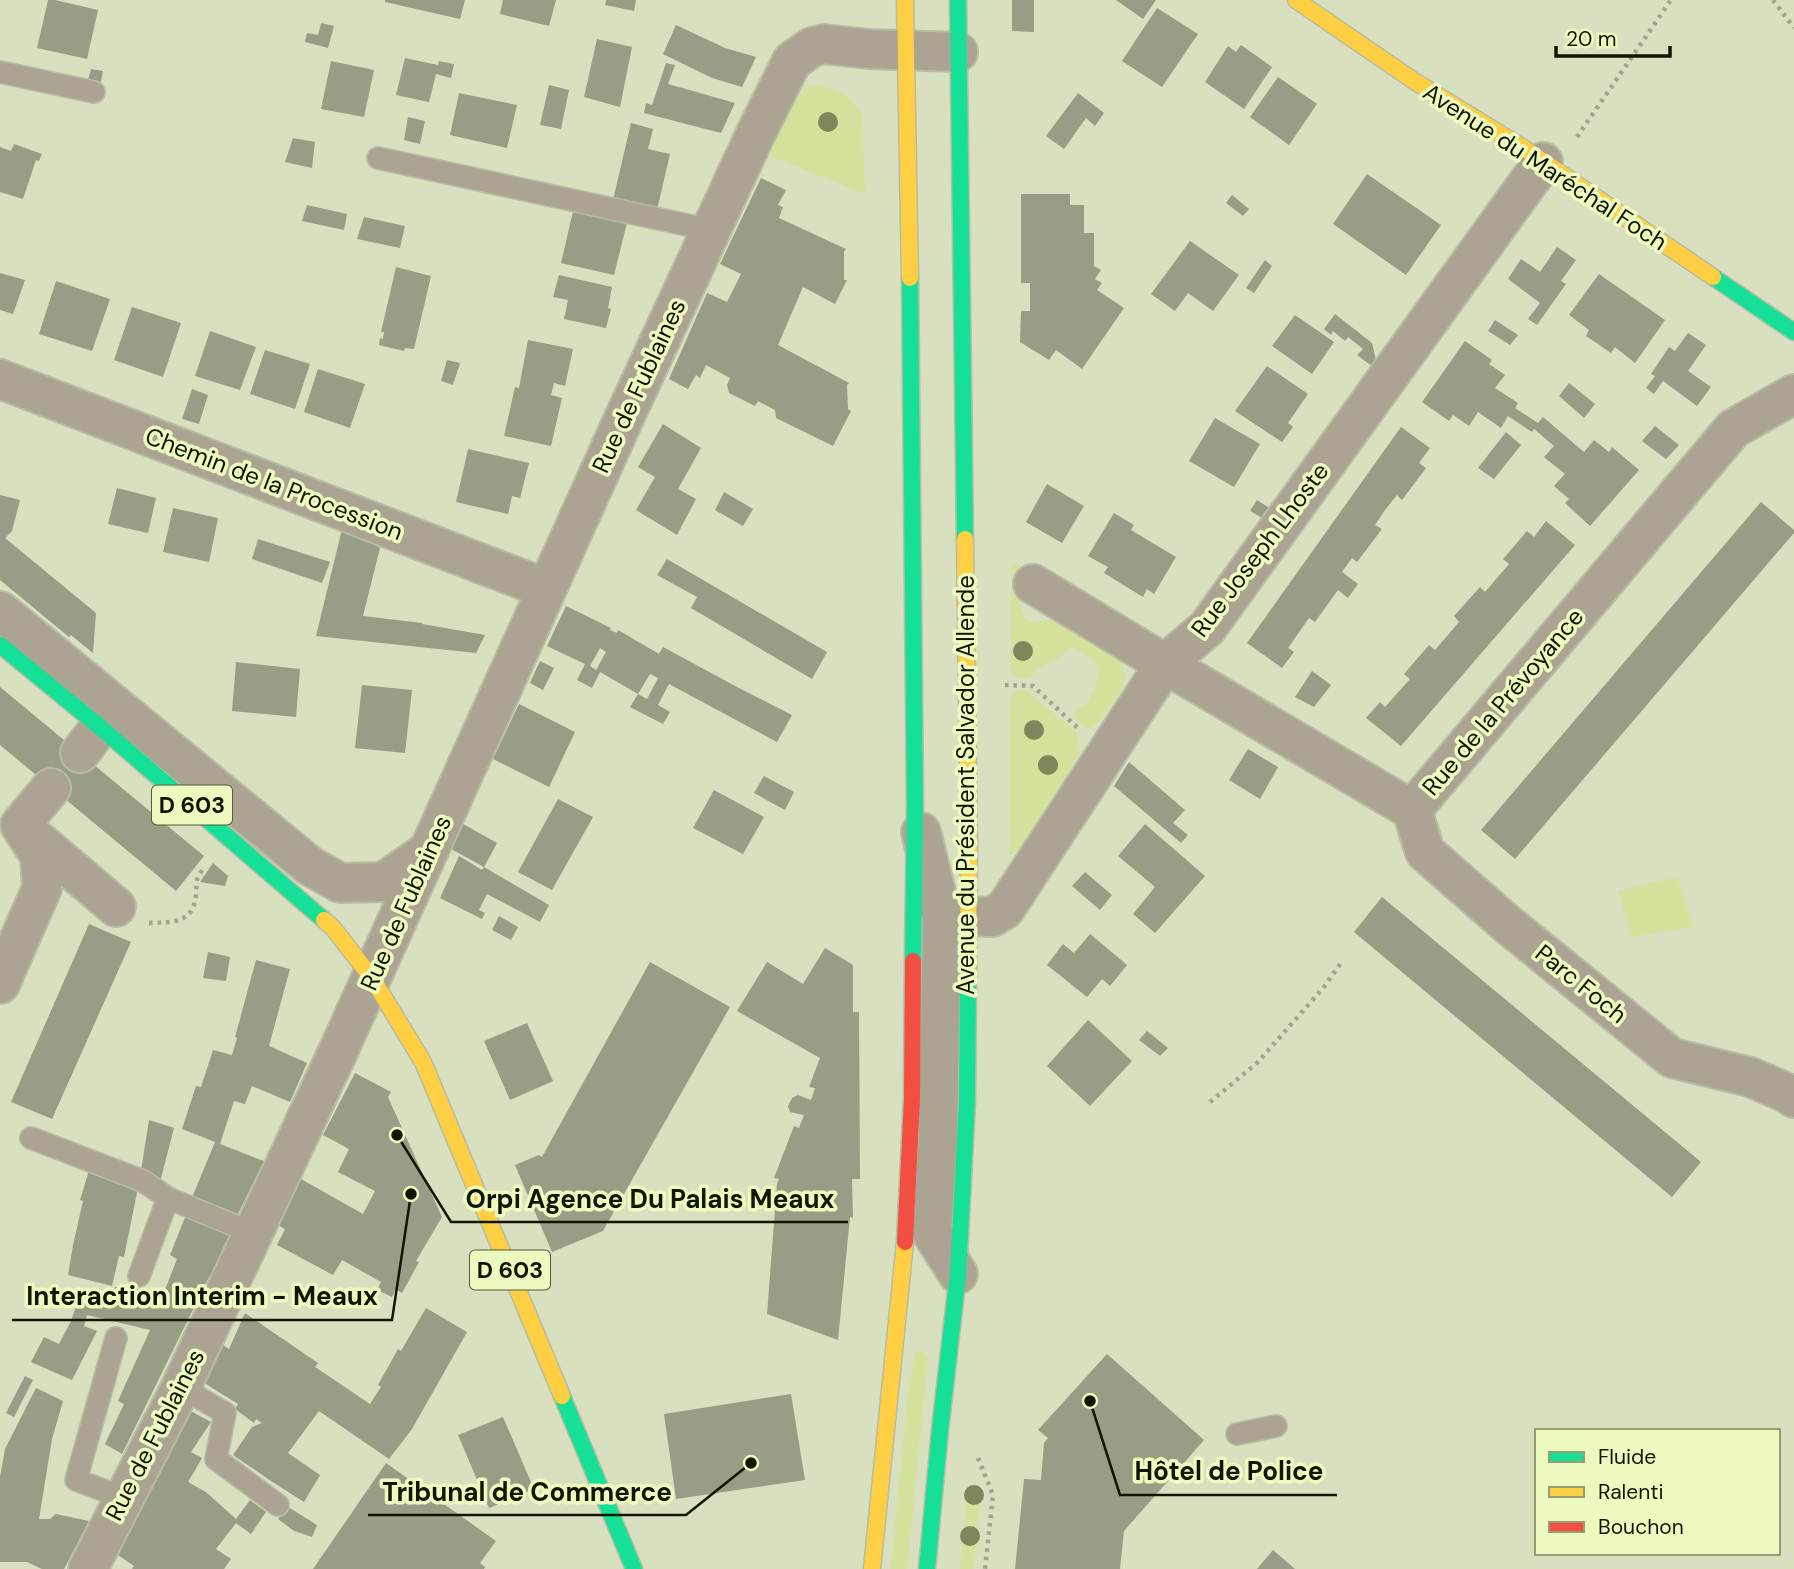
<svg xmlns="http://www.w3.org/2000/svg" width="1794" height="1569" font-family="'DM Sans',sans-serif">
  <rect width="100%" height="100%" fill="#d8e0bf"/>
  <path fill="#d4e29c" d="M820,85L835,90L850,99L862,115L865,194L768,155L790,104L805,88Z
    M1013,562L1021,565V611L1027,621C1042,624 1047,618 1061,621L1114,649L1122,663L1125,677L1123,688L1097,724L1090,729L1082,726L1074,716L1076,709L1086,705C1102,675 1107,663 1072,647L1057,659L1037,669L1030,677L1024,679L1016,677L1011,670V567Z
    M1021,690L1028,692L1074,730C1080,740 1080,746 1077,758L1018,852L1010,855V700L1014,693Z
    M1677,877L1693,927L1632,937L1618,891Z
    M917,1351H923L928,1357L907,1569H891L907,1404L914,1356Z
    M967,1494L981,1496L973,1569H960Z"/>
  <path fill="#989d85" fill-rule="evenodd" d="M48,0H55L98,10L87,59L37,48Z
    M385,0H465L460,19L385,2Z
    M503,0H556L549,26L500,14Z
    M606,0H636L634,11L605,5Z
    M1012,0H1034V32L1012,31Z
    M1116,0H1156L1143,19Z
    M1157,8L1198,34L1162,87L1122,61Z
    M321,23L334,26L328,48L305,42L307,33L318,35Z
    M676,25L725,48L756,57L742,87L712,78L663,54Z
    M597,39L632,47L620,107L584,97Z
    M1241,45L1272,67L1244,109L1205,82L1228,46L1236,52Z
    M405,58L438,65L439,61L454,64L451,78L436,74L429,102L396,95Z
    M331,61L374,70L364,117L321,109Z
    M666,63L675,65L668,84L735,103L721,133L644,113L646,103L652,105Z
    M91,69L103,71L99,90L86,87Z
    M1278,77L1317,104L1289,145L1250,117Z
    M549,85L569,90L561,129L540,125Z
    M459,93L517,105L507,148L450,135Z
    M1078,93L1104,113L1095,126L1086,118L1064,149L1046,136Z
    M408,117L425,121L420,144L404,140Z
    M631,123L653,129L648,149L670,154L657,210L613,200Z
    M293,138L315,142L312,168L285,162Z
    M14,144L42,154L39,161L36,160L23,199L0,192V147L11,151Z
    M1367,174L1441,225L1406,275L1333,224Z
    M761,178L786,190L778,205L783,207L779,218L846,249L844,252V280H847L835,304L803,287L778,345L849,383L847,385L848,409L851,411L833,446L776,418L775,410L758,401L755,406L729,393L727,385L730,378L706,365L700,378L696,375L688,389L669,379L707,293L727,302L741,274L720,264Z
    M1021,194H1070V205H1084V233H1094V266L1101,270L1095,279L1102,283L1097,290L1124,308L1082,369L1056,350L1049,360L1020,342L1021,311H1030V283H1021Z
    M1232,195L1249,209L1243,216L1226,203Z
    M307,205L347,214L344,230L302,221Z
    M574,207L628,219L614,275L561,263Z
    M364,217L405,226L400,248L357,239Z
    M1190,241L1239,275L1213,311L1188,293L1175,311L1151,294Z
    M1557,247L1576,260L1561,281L1566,284L1537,325L1528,319L1540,303L1508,279L1521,259L1540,272Z
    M1265,260L1272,266L1254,293L1246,288Z
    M396,267L431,276L414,349L405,348L404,351L379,345L380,338L383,339L384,332H381Z
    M0,273L25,280L13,314L0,310Z
    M1599,274L1665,320L1635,363L1615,347L1611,353L1598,344L1586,336L1589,330L1569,315Z
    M559,275L612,287L608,308L611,309L606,328L564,319L568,300L553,297Z
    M56,281L110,299L92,351L39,334Z
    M132,307L181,323L163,377L114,360Z
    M1335,314L1372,343L1376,360L1372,366L1357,355L1363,349L1348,337L1345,341L1333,331L1331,335L1324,329Z
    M1295,315L1334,342L1312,374L1272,346Z
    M1495,320L1518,335L1510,345L1488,331Z
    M210,331L256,347L240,390L195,376Z
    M1688,333L1706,345L1688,371L1711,387L1697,406L1663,381L1654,394L1646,388L1655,376L1651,374L1669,347L1675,351Z
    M528,340L573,349L565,386L554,383L551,395L562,398L551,446L504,436L515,387L519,388Z
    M1465,341L1492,360L1489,364L1505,375L1495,388L1518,403L1515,408L1538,423L1543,417L1584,452L1594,440L1609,452L1612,447L1639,470L1590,526L1565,503L1569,499L1554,486L1565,474L1544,457L1554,446L1534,429L1532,432L1508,416L1501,428L1478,412L1469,426L1453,415L1449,421L1422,402Z
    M265,350L310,364L295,409L250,394Z
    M447,360L460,363L453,385L441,381Z
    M1267,366L1308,394L1288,423L1293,427L1282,442L1235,411Z
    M318,369L365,384L350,428L304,412Z
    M1569,383L1595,404L1584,418L1559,396Z
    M192,389L208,395L199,424L182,419Z
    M1215,418L1260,444L1234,487L1189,461Z
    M663,424L701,448L678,489L696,499L677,535L636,510L655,477L638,467Z
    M1655,426L1679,445L1666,459L1642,441Z
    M1401,427L1430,448L1419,463L1426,468L1402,500L1397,495L1385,510L1375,525L1382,529L1357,562L1352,558L1342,572L1358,584L1348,598L1338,590L1315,622L1309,618L1288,648L1294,652L1282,668L1247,643Z
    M1506,432L1521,445L1494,479L1478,468Z
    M468,449L529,463L520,498L512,496L508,514L456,502Z
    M1047,484L1084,506L1062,543L1026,522Z
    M117,488L156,498L148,533L108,524Z
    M724,492L753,509L743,526L715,510Z
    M0,495L20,500L12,531L5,538L96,613L93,653L71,635L69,637L0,580Z
    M1257,500L1271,509L1264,519L1250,511Z
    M1761,502L1794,530V533L1515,859L1481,830Z
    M173,508L218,518L209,562L163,552Z
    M1114,513L1134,525L1131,530L1176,557L1154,594L1147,589L1143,597L1104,573L1108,567L1088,556Z
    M1546,521L1575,545L1401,746L1366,718L1380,702L1385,707L1410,679L1404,674L1429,645L1435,650L1459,622L1454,616L1480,587L1485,592L1509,564L1503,559L1527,531L1534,537Z
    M343,525L382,540L363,616L422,623V624L485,635L476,653L316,636Z
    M258,539L330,562L322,583L252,559Z
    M667,559L827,652L812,679L691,608L697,597L657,575Z
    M566,606L611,628L610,630L617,633L618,630L659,654L663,647L739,688L792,715L777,742L669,684L658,705L670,712L663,724L630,707L638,694L647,699L658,678L650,674L638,694L600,672L592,688L577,680L585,664L547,646ZM600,648L606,652L596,670L590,666Z
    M540,661L554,668L543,690L530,683Z
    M236,662L300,669L296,717L232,711Z
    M1312,671L1331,685L1314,707L1295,697Z
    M362,685L412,690L405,753L355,748Z
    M0,687L204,856L176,891L0,745Z
    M519,704L575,732L549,787L493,759Z
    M1248,749L1278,767L1260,799L1229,780Z
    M1129,762L1185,810L1173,823L1188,835L1181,843L1114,786Z
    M764,776L794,792L785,810L754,793Z
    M714,790L764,817L743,854L693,828Z
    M558,799L593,817L552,890L518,872Z
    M463,824L497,843L484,867L451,849Z
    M1145,824L1205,876L1155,933L1133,914L1155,887L1118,856Z
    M459,856L482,870L484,867L549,905L540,922L487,894L479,910L485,913L482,919L440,898Z
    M213,863L228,876L225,886L200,882Z
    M1085,872L1112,895L1100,910L1072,886Z
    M1382,897L1701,1162L1672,1197L1354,932Z
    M499,916L518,927L511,940L492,930Z
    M89,924L131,942L52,1119L11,1102Z
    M1090,934L1127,965L1110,986L1102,979L1087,997L1047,965L1063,944L1074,953Z
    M825,948L853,965V1012H859L860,1179H852L853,1218L850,1217L838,1340L767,1314L777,1184L779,1179L774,1178L794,1126L799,1128L804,1115L790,1112L788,1106L792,1098L798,1095L811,1100L815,1088L809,1087L820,1058L737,1011L767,962L803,984Z
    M208,952L230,957L226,981L203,978Z
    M256,960L290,969L269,1046L307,1063L290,1102L252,1086L245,1104L234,1101L220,1144L264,1161L236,1218L191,1200L215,1142L182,1129L196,1086L201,1087L213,1050L232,1055L237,1038L235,1037Z
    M650,962L730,1007L603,1231L552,1252L515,1165L539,1155L542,1157Z
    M1088,1020L1132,1061L1090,1106L1047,1066Z
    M527,1023L553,1081L510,1100L484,1041Z
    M1147,1031L1168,1048L1160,1056L1139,1040Z
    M355,1073L391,1092L388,1097L442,1217L416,1261L419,1262L402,1293L396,1289L392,1297L377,1290L381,1282L342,1260L333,1275L277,1245L285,1229L278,1225L301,1179L363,1214L375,1191L338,1172L349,1149L323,1135Z
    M149,1120L174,1128L159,1186L140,1177Z
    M91,1164L139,1183L124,1257L119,1256L112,1286L68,1275L73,1245L83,1201L80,1200Z
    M186,1215L235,1233L213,1279L209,1277L122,1454L105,1444L124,1404L118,1401L150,1330L87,1315L84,1326L97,1331L72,1380L31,1362L44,1337L59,1344L71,1321L79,1297L111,1304L115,1287L132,1290V1287L163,1295L177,1259L170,1255Z
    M426,1308L467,1332L412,1429L389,1459L319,1411L288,1453L320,1475L304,1502L271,1481L233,1455L252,1427L262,1423L256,1419L254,1423L235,1409L238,1404L201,1381L221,1344L229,1349L245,1313L318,1363L315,1367L370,1404L381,1387L378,1385L398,1349L401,1351Z
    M1107,1354L1204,1440L1124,1531L1120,1569H1015L1024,1479L1041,1480L1044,1443L1048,1438L1038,1430Z
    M25,1376L33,1380L14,1417L6,1413Z
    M36,1388L63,1401L52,1439L39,1519H50L56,1514L89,1521L64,1569H42L27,1562H0V1477L5,1449Z
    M791,1394L805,1480L676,1499L664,1414Z
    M187,1409L211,1422L191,1452L202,1458L188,1482L206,1492L236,1519L250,1500L266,1512L251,1534L236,1523L216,1549L231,1559L224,1569H132L134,1566L115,1553Z
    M503,1417L534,1489L489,1508L458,1435Z
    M386,1463L496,1541L480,1563L485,1567L484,1569H313Z
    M288,1507L317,1525L312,1537L294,1531L278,1519Z
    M1273,1550L1295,1569H1257Z"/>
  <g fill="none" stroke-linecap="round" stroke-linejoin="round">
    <defs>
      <path id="lane" d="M0,72L94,92
        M378,158L710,230
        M31,1138L143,1181L168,1198
        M139,1276L168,1198L253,1233
        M116,1338L76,1480L124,1498
        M181,1387L225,1413L216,1459L278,1505
        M1237,1434L1276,1426"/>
      <path id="street" d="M0,379L547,589
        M1033,584L1165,664L1412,810
        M0,611L310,866L340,883L384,882L428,851
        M80,753L100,727
        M1412,810L1733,429L1794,394
        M1412,810L1425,852L1506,923L1672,1058L1750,1077L1787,1093L1794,1098
        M921,832L942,917L938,1137L932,1233L958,1274
        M29,833L116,907
        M968,916L992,917L1005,909L1165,664L1207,628L1543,162
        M0,984L42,888L40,856L20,825L51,788
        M88,1569L181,1387L336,1056L625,416L756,133L792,61L812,47L824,44L869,49L958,52"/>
      <path id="fast" d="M958,0L965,539
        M1713,277L1794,332
        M910,278L915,806L913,961
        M0,645L100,727L324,920
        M562,1396L634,1569
        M927,1569L940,1430L958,1274L967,1100L968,968"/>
      <path id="slow" d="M905,0L910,278
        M1296,0L1414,81L1525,149L1713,277
        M965,539L969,845L968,968
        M324,920L333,928L372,978L423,1062L562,1396
        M872,1569L905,1242"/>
      <path id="jam" d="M905,1242L912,1099L913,961"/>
    </defs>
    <use href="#lane" stroke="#b6bda3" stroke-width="24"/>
    <use href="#street" stroke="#b6bda3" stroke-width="42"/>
    <use href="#fast" stroke="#b6bda3" stroke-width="19"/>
    <use href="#slow" stroke="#b6bda3" stroke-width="19"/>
    <use href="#jam" stroke="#b6bda3" stroke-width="19"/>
    <path stroke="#a5a28f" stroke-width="4.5" stroke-dasharray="3.5 5" stroke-linecap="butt" d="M1773,0L1794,28
      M1577,137L1671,0
      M1005,685L1033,686L1079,729
      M149,923C172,922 194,924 196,894C197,881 195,879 204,868
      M1210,1102L1257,1063L1324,987L1343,960
      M978,1458L993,1495L985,1569"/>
    <use href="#lane" stroke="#aba493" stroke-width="21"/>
    <use href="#street" stroke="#aba493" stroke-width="38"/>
    <use href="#fast" stroke="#16e098" stroke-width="16"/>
    <use href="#slow" stroke="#ffcf43" stroke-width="16"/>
    <use href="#jam" stroke="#f24e42" stroke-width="16"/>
  </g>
  <g fill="#7e865b">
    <circle cx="828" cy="122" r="10"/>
    <circle cx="1023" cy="651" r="10"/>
    <circle cx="1034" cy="730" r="10"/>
    <circle cx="1048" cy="765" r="10"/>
    <circle cx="974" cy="1495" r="10"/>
    <circle cx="970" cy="1536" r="10"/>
  </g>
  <g text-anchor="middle" stroke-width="7" stroke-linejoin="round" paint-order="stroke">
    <g fill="#edfabf" stroke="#535a3b" stroke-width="2">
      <rect x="152" y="785.5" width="80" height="39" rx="5"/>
      <rect x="470" y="1250.5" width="80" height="39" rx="5"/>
    </g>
    <g font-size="23" font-weight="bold" fill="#111502">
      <text x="192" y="813">D 603</text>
      <text x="510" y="1278">D 603</text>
    </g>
    <g font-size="24" fill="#111502" stroke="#edfabf">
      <text transform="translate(1545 167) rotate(33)" y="8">Avenue du Maréchal Foch</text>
      <text transform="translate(639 386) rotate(-65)" y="8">Rue de Fublaines</text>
      <text transform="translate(274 484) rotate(21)" y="8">Chemin de la Procession</text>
      <text transform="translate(1260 550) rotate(-53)" y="8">Rue Joseph Lhoste</text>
      <text transform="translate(1503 702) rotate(-50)" y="8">Rue de la Prévoyance</text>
      <text transform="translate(966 785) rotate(-90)" y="8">Avenue du Président Salvador Allende</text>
      <text transform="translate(406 903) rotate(-66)" y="8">Rue de Fublaines</text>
      <text transform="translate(1581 984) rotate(39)" y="8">Parc Foch</text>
      <text transform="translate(155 1435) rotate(-63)" y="8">Rue de Fublaines</text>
    </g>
  </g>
  <path fill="none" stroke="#111502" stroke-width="2.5" d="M397 1135L451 1222H848M411 1194L392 1320H12M1090 1401L1120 1495H1337M751 1463L686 1515H368"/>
  <g fill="#111502" stroke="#edfabf" stroke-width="2.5">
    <circle cx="397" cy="1135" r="7"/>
    <circle cx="411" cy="1194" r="7"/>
    <circle cx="1090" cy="1401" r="7"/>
    <circle cx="751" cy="1463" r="7"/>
  </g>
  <g font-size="26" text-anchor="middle" font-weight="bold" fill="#111502" stroke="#edfabf" stroke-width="7" stroke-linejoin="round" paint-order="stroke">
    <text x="650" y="1208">Orpi Agence Du Palais Meaux</text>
    <text x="202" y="1305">Interaction Interim - Meaux</text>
    <text x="1229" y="1480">Hôtel de Police</text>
    <text x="527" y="1501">Tribunal de Commerce</text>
  </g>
  <rect x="1535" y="1429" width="245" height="126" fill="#edfabf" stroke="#959e73" stroke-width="2"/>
  <rect x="1549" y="1452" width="35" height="10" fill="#16e098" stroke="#959e73" stroke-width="2"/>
  <text x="1598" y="1464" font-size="21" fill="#111502">Fluide</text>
  <rect x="1549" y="1487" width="35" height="10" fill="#ffcf43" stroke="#959e73" stroke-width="2"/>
  <text x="1598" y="1499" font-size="21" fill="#111502">Ralenti</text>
  <rect x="1549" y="1522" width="35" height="10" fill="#f24e42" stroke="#959e73" stroke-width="2"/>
  <text x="1598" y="1534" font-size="21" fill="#111502">Bouchon</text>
  <path d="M1556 46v10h114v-10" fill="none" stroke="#111502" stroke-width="3.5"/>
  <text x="1566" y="46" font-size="21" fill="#111502" stroke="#edfabf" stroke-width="5" paint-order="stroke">20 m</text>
</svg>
